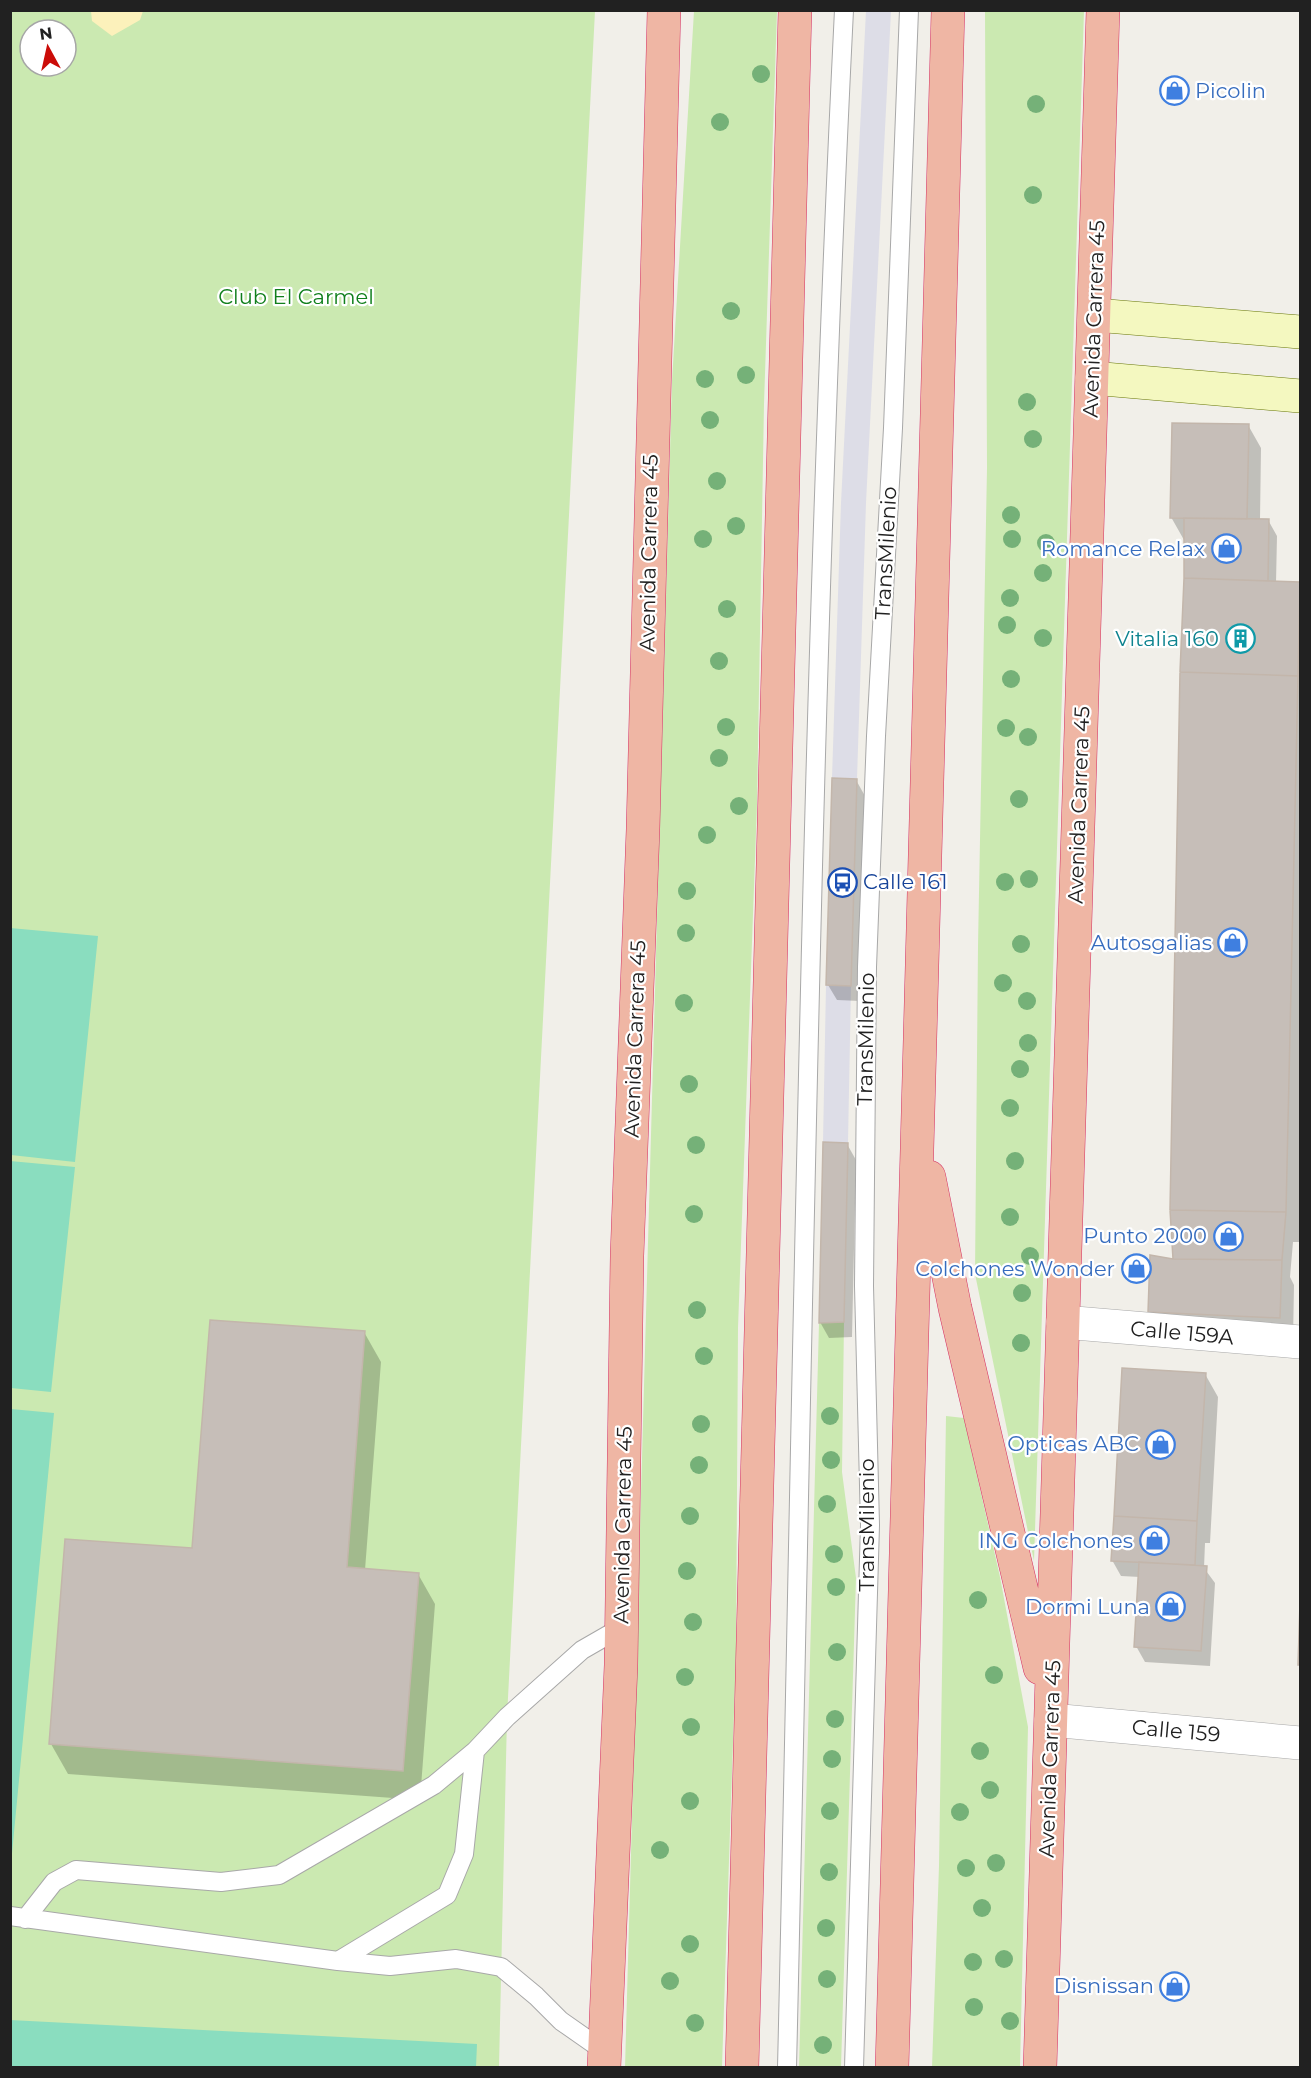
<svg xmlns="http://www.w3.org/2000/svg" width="1311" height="2078" font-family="Montserrat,sans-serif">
  <rect width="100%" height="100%" fill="#f1efe9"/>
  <path fill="#cbe9b1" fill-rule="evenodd" d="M11,11H595L507,1717L499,2067H11ZM30,30H66V66H30Z
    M694,11H777L764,404L757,804L738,1328L736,1653L722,2067L625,2068L672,381Z
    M985,11H1084L1034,1561L975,1274L978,946L987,468Z
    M844,1322L842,1472L856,1578L841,2067L799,2068L819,1323Z
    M946,1416L964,1418L1000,1577L1028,1727L1020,2067H932L939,1866Z"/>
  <path fill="#fcf1bb" d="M91,11V10L143,11L140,20L112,36L92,21Z"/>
  <path fill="#8addbf" d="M10,928L98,936L75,1162L11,1155Z
    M10,1161L75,1167L51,1392L11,1388Z
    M11,1409L54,1413L11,1864Z
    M10,2020L477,2044L476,2067H11Z"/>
  <path fill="#dddde7" d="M866,11H891L866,503L857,779L832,778L841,503Z
    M826,985L851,986L848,1143L823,1142Z"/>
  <path fill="#0003" d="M1248,425L1261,448L1260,520H1268L1277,536L1276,583L1300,584V1242H1293L1290,1277L1294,1285L1293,1341L1163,1335L1150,1312L1174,1260L1185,578L1184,540L1171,517Z
    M856,780L865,796L860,1001L837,1000L828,985Z
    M847,1144L856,1160L852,1337L829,1338L820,1322Z
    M364,1332L381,1362L365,1570L418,1574L435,1604L420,1800L68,1774L51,1744L194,1550Z
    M1205,1374L1218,1397L1210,1543H1205L1204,1568L1215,1583L1210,1666L1145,1662L1136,1646L1140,1577L1121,1576L1112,1560Z"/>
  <path fill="#c6beb8" stroke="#c3b6ab" stroke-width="1.5" d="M1172,423L1249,424L1247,519L1170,518Z
    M1184,518L1269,519L1268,581L1184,578Z
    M1184,578L1300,582L1298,676L1180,672Z
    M1300,606V676H1298Z
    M1180,672L1298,676L1286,1212L1170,1210Z
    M832,778L857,779L851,986L826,985Z
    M823,1142L848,1143L844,1322L819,1323Z
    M1170,1210L1286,1212L1282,1260L1173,1259Z
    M1150,1255L1173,1259L1282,1260L1280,1318L1148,1312Z
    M210,1320L365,1331L347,1567L419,1573L403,1771L49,1744L65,1539L192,1548Z
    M1122,1368L1206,1373L1197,1521L1114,1516Z
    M1114,1516L1197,1521L1195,1565L1111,1561Z
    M1139,1562L1207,1566L1201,1651L1134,1647Z
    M1300,1603V1665H1298Z"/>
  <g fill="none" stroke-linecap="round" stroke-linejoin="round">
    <defs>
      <path id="service" d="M10,1916L338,1961L390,1966L456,1959L501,1967L536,1996L561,2021L604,2051
        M25,1919L54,1882L76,1870L221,1882L279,1875L434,1785L475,1751
        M338,1961L447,1895L464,1854L475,1751L507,1717L582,1650L622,1627
        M787,2068C803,1382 810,696 844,10
        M854,2068L870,1525L864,1286L867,967L876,736L893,428L909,10"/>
      <path id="minor" d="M1063,1322L1300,1342"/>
      <path id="tertiary" d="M1051,1720L1300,1743"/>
      <path id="secondary" d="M1095,315L1300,332
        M1092,378L1300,396"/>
      <path id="trunk" d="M929,1177L955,1308L1040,1668
        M604,2068L621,1665L627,1256L643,829L664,10
        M742,2068L795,10
        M892,2068C913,1382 927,696 948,10
        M1040,2068L1103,10"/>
    </defs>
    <use href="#service" stroke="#a8a8a8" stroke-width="20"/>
    <use href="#minor" stroke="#a8a8a8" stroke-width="34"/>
    <use href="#tertiary" stroke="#a8a8a8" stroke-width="34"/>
    <use href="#secondary" stroke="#697809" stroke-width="34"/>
    <use href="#trunk" stroke="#d53064" stroke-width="34"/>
    <use href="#service" stroke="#fff" stroke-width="18"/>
    <use href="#minor" stroke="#fff" stroke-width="33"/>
    <use href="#tertiary" stroke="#fff" stroke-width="33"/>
    <use href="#secondary" stroke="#f4f8c0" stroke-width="33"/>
    <use href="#trunk" stroke="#efb6a4" stroke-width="33"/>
  </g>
  <g fill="#75b178">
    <circle cx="761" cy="74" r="9"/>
    <circle cx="1036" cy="104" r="9"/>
    <circle cx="720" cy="122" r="9"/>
    <circle cx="1033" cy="195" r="9"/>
    <circle cx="731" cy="311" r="9"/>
    <circle cx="746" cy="375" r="9"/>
    <circle cx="705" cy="379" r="9"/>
    <circle cx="1027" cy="402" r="9"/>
    <circle cx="710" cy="420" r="9"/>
    <circle cx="1033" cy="439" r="9"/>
    <circle cx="717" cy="481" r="9"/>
    <circle cx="1011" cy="515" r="9"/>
    <circle cx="736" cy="526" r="9"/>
    <circle cx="703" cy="539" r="9"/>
    <circle cx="1012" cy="539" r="9"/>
    <circle cx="1046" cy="543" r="9"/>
    <circle cx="1043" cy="573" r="9"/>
    <circle cx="1010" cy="598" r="9"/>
    <circle cx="727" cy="609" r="9"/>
    <circle cx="1007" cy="625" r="9"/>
    <circle cx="1043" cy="638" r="9"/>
    <circle cx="719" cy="661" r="9"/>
    <circle cx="1011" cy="679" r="9"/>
    <circle cx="726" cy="727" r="9"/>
    <circle cx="1006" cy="728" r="9"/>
    <circle cx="1028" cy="737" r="9"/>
    <circle cx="719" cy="758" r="9"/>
    <circle cx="1019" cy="799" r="9"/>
    <circle cx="739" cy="806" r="9"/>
    <circle cx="707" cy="835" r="9"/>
    <circle cx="1029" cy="879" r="9"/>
    <circle cx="1005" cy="882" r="9"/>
    <circle cx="687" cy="891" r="9"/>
    <circle cx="686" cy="933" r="9"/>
    <circle cx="1021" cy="944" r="9"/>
    <circle cx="1003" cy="983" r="9"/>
    <circle cx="1027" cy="1001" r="9"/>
    <circle cx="684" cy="1003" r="9"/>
    <circle cx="1028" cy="1043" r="9"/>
    <circle cx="1020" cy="1069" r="9"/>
    <circle cx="689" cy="1084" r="9"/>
    <circle cx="1010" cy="1108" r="9"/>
    <circle cx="696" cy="1145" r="9"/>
    <circle cx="1015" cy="1161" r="9"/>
    <circle cx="694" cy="1214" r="9"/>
    <circle cx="1010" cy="1217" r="9"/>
    <circle cx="1030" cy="1256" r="9"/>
    <circle cx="1022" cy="1293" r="9"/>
    <circle cx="697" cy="1310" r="9"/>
    <circle cx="1021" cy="1343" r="9"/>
    <circle cx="704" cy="1356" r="9"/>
    <circle cx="830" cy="1416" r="9"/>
    <circle cx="701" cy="1424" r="9"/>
    <circle cx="831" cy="1460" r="9"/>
    <circle cx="699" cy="1465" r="9"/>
    <circle cx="827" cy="1504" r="9"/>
    <circle cx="690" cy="1516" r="9"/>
    <circle cx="834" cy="1554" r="9"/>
    <circle cx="687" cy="1571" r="9"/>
    <circle cx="836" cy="1587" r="9"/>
    <circle cx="978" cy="1600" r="9"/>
    <circle cx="693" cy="1622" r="9"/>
    <circle cx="837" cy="1652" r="9"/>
    <circle cx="994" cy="1675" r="9"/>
    <circle cx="685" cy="1677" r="9"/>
    <circle cx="835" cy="1719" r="9"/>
    <circle cx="691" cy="1727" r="9"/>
    <circle cx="980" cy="1751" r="9"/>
    <circle cx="832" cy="1759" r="9"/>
    <circle cx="990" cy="1790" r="9"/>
    <circle cx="690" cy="1801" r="9"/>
    <circle cx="830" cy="1811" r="9"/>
    <circle cx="960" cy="1812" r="9"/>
    <circle cx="660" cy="1850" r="9"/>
    <circle cx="996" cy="1863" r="9"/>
    <circle cx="966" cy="1868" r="9"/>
    <circle cx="829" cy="1872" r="9"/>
    <circle cx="982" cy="1908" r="9"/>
    <circle cx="826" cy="1928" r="9"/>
    <circle cx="690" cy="1944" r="9"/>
    <circle cx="1004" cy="1959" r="9"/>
    <circle cx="973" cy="1962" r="9"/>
    <circle cx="827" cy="1979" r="9"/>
    <circle cx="670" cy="1981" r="9"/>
    <circle cx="974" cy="2007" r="9"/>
    <circle cx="1010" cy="2021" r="9"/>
    <circle cx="695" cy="2023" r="9"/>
    <circle cx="823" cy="2045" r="9"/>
  </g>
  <defs>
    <symbol id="shop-ring" viewBox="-11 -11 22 22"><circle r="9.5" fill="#fff" stroke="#3f7fe0" stroke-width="1.5"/><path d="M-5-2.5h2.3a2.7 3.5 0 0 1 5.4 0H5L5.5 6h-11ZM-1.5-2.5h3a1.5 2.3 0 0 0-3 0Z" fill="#3f7fe0"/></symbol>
    <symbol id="building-ring" viewBox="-11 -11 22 22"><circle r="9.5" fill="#fff" stroke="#0f9aa8" stroke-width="1.5"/><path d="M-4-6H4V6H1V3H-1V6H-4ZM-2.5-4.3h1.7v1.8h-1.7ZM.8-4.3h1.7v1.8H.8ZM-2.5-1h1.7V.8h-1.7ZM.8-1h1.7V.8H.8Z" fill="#0f9aa8"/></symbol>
    <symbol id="bus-ring" viewBox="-11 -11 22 22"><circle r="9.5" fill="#fff" stroke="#1a4fb4" stroke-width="1.5"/><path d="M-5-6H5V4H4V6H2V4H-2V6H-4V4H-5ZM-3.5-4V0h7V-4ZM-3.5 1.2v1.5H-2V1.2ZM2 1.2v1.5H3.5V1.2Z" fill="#1a4fb4"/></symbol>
  </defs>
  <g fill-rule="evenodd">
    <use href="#shop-ring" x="1158" y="74" width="33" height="33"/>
    <use href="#shop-ring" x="1210" y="532" width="33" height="33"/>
    <use href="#building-ring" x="1224" y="622" width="33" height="33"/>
    <use href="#bus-ring" x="826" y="866" width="33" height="33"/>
    <use href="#shop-ring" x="1216" y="926" width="33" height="33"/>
    <use href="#shop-ring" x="1212" y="1220" width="33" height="33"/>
    <use href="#shop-ring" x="1120" y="1252" width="33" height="33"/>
    <use href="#shop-ring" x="1144" y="1428" width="33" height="33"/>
    <use href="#shop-ring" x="1138" y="1524" width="33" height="33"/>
    <use href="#shop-ring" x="1154" y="1590" width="33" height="33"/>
    <use href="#shop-ring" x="1158" y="1970" width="33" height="33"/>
  </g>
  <g text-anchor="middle" stroke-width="4.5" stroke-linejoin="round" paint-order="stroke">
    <g font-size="21" fill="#366cbe" stroke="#fff" text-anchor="end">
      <text x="1195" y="98" text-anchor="start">Picolin</text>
      <text x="1205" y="556">Romance Relax</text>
      <text x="1212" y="950">Autosgalias</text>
      <text x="1207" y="1243">Punto 2000</text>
      <text x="1115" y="1276">Colchones Wonder</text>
      <text x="1139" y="1451">Opticas ABC</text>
      <text x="1133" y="1548">ING Colchones</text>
      <text x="1150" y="1614">Dormi Luna</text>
      <text x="1154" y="1993">Disnissan</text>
    </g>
    <g font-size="21" fill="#107f1c" stroke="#fff">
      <text x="296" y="304">Club El Carmel</text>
    </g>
    <g font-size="21" fill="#212121" stroke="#fff">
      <text transform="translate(1094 319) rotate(-88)" y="7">Avenida Carrera 45</text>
      <text transform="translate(649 553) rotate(-89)" y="7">Avenida Carrera 45</text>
      <text transform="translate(886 553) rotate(-87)" y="7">TransMilenio</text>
      <text transform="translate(1079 805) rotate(-88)" y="7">Avenida Carrera 45</text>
      <text transform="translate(635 1039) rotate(-88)" y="7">Avenida Carrera 45</text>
      <text transform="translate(866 1039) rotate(-89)" y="7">TransMilenio</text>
      <text transform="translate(1182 1333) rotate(5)" y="7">Calle 159A</text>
      <text transform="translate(623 1525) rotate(-89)" y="7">Avenida Carrera 45</text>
      <text transform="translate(867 1525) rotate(-90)" y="7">TransMilenio</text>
      <text transform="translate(1176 1731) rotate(5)" y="7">Calle 159</text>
      <text transform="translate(1050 1759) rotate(-88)" y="7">Avenida Carrera 45</text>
    </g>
    <g font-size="21" fill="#0d838f" stroke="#fff" text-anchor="end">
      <text x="1219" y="646">Vitalia 160</text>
    </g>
    <g font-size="21" fill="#164399" stroke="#fff" text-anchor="start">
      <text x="863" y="889">Calle 161</text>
    </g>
  </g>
  <rect width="1311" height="2078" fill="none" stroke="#212121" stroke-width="24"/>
  <g transform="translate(48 48) rotate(352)"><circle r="28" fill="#ffffff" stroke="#a6a6a6" stroke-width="1.5"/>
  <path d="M0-4.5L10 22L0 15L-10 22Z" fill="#cb0c08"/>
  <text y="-9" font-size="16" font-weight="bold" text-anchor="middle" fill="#212121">N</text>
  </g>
</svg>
